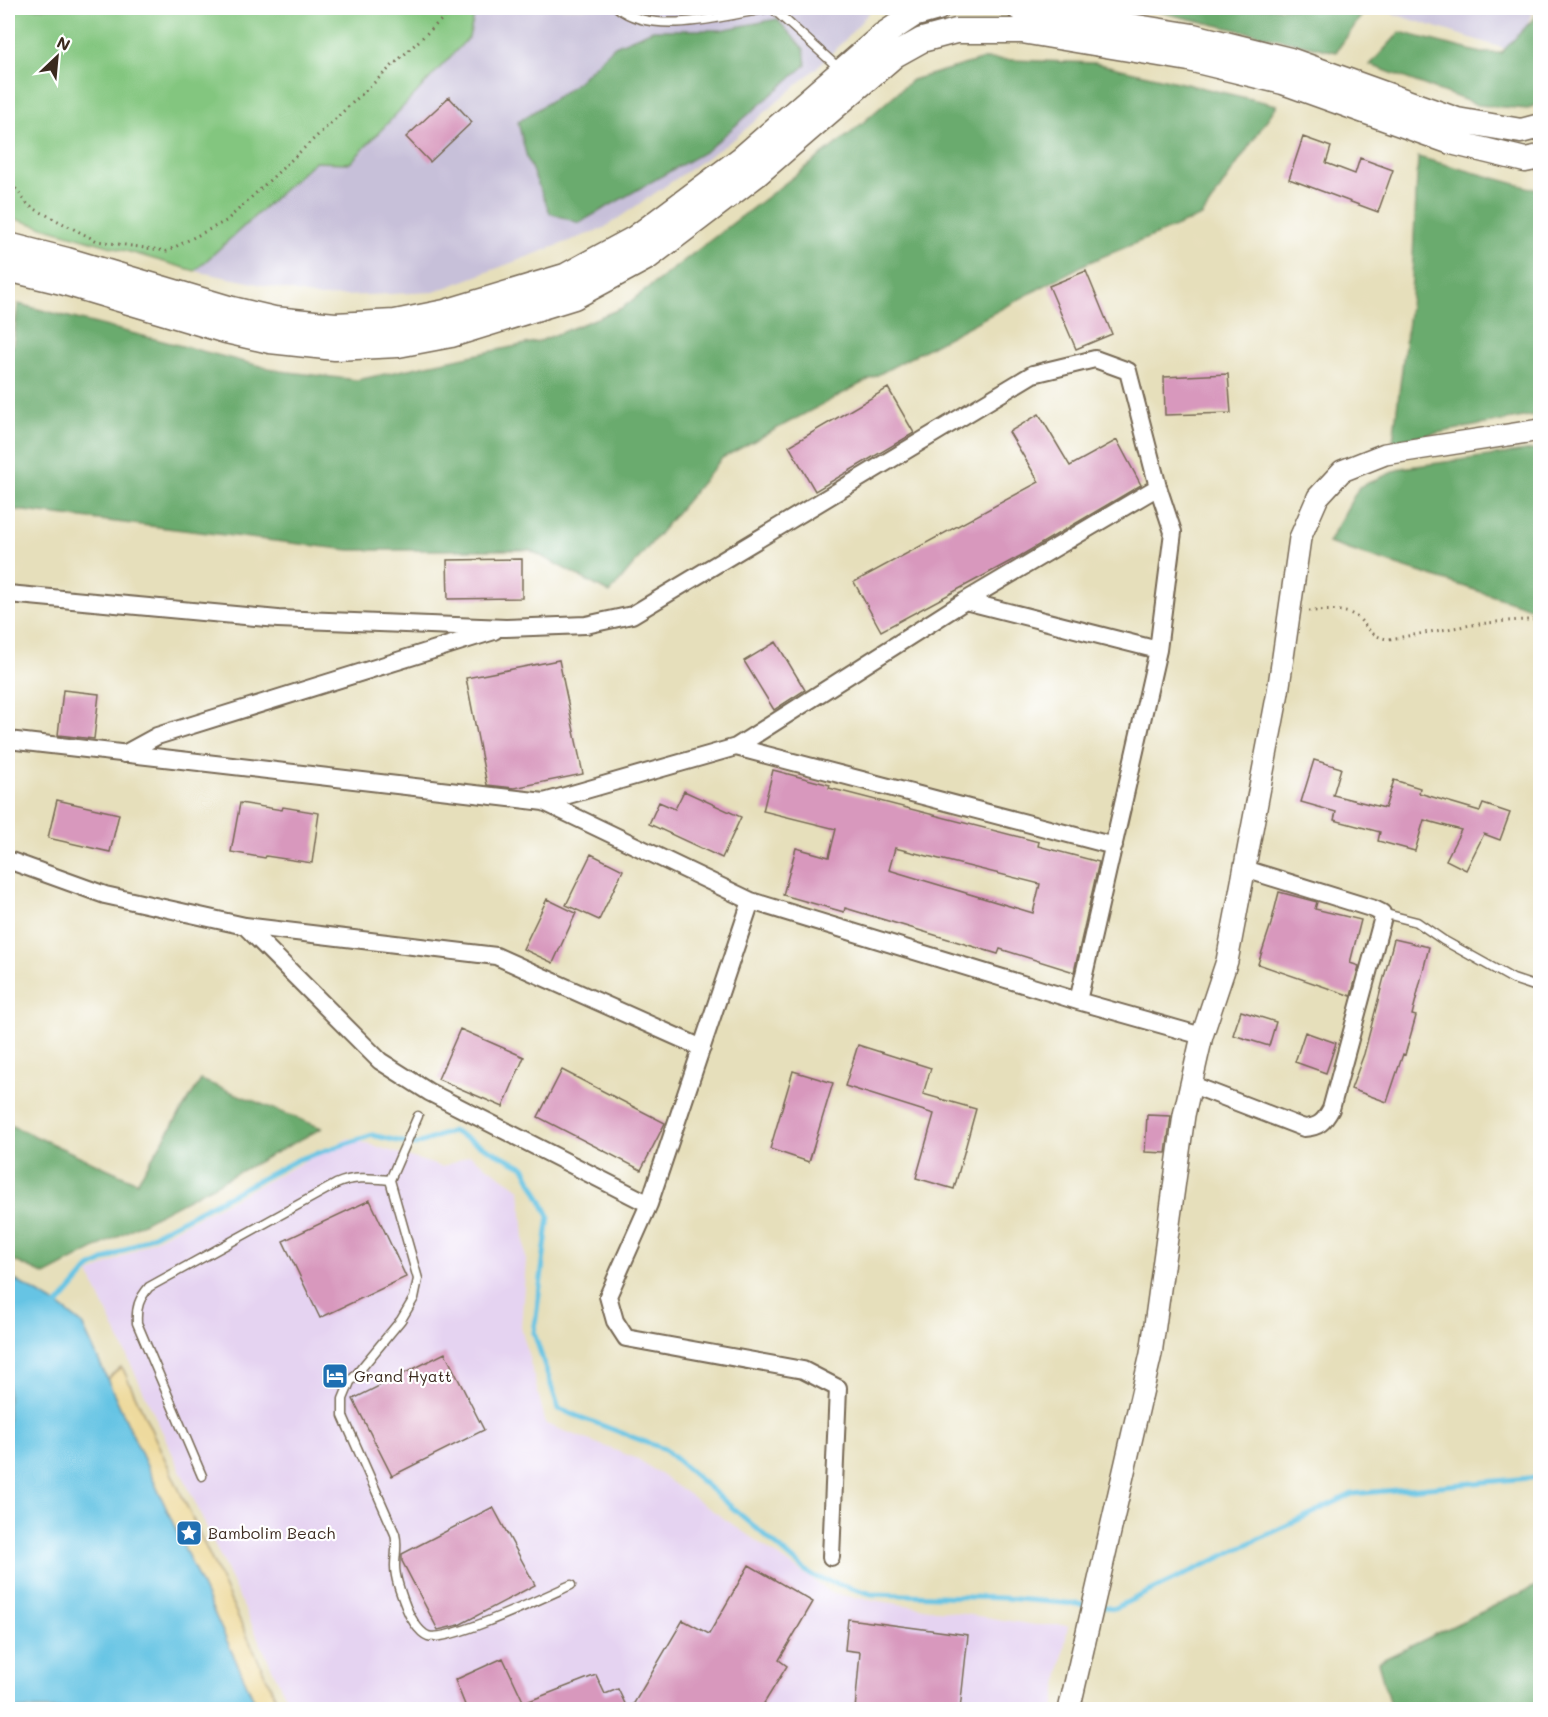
<svg xmlns="http://www.w3.org/2000/svg" width="1548" height="1717" font-family="Mali,sans-serif">
  <rect width="100%" height="100%" fill="#fff"/>
  <filter id="ink" filterUnits="userSpaceOnUse"><feTurbulence type="fractalNoise" baseFrequency=".0167" numOctaves="2"/><feDisplacementMap in="SourceGraphic" scale="12" xChannelSelector="R" yChannelSelector="G"/><feConvolveMatrix kernelMatrix="1 2 1 2 8 2 1 2 1" color-interpolation-filters="sRGB"/></filter>
  <filter id="wash" filterUnits="userSpaceOnUse"><feTurbulence type="fractalNoise" baseFrequency=".008" numOctaves="4" result="noise"/><feDisplacementMap in="SourceGraphic" scale="24" xChannelSelector="R" yChannelSelector="G"/><feGaussianBlur stdDeviation="1.35" result="paint"/><feColorMatrix in="noise" values="0 0 0 0 0 0 0 0 0 0 0 0 0 0 0 0 0 1.4 0 .05"/><feComposite in="paint" operator="in"/></filter>
  <g filter="url(#wash)">
    <rect width="100%" height="100%" fill="#e6dfbb"/>
    <path fill="#e5d3f1" d="M349,1138L442,1167L470,1155L520,1189L526,1261L521,1327L546,1424L638,1459L833,1594L1036,1625H1068L1054,1709H291L89,1274Z"/>
    <path fill="#c7c0d9" d="M8,8H873L845,40L812,72L734,139L604,228L434,292L321,297L195,271L8,217Z
      M1374,8H1534L1516,52Z"/>
    <path fill="#83c67f" stroke="#5f784e" stroke-width="1.5" d="M8,8H476L469,37L350,163L314,162L195,271L8,217Z"/>
    <path fill="#6aab6e" stroke="#526a46" stroke-width="1.5" d="M1141,8H1367L1336,52Z
      M1540,8V102L1528,109L1478,105L1370,65L1400,32L1481,53H1501L1537,15Z
      M777,19L804,49L806,65L706,151L579,223L550,213L527,158L518,122L573,86L615,46L653,30H721Z
      M984,59L1095,63L1277,105L1202,216L1087,263L722,458L610,593L530,550H350L8,509V346H13L18,304L280,371L357,380L540,341L622,308L852,132L912,80Z
      M1418,157L1538,190L1540,199V414L1393,441L1411,297Z
      M1540,449V608H1531L1328,543L1359,487L1402,468Z
      M201,1080L322,1128L45,1275L8,1258V1124L137,1182Z
      M1540,1584V1709H1391L1378,1662Z"/>
    <path fill="#eeda9e" stroke="#94825e" stroke-width="1.5" d="M121,1367L123,1369L281,1709H258L107,1379Z"/>
    <path fill="#66c4e4" stroke="#507781" stroke-width="1.5" d="M8,1276L58,1305L82,1324L258,1709H8Z"/>
    <g fill="none" stroke-linecap="round" stroke-linejoin="round">
      <path stroke="#66c4e4" stroke-width="5" d="M58,1305L90,1268L299,1159L372,1135L415,1145L452,1131L524,1167L549,1216L534,1333L559,1409L664,1449L812,1576L872,1594L1003,1598L1089,1605
        M1098,1606L1115,1608L1352,1494L1540,1477"/>
    </g>
    <g id="blocks">
      <path fill="#d898bd" fill-rule="evenodd" d="M449,97L472,122L430,162L406,137Z
        M1303,137L1331,147L1326,163L1355,174L1360,158L1393,170L1378,212L1289,179Z
        M1086,271L1112,334L1076,349L1049,286Z
        M1228,374L1231,413L1165,415L1164,377Z
        M888,388L914,433L815,491L789,446Z
        M1039,414L1070,466L1117,440L1141,485L1020,556L881,631L854,582L1039,482L1009,432Z
        M522,559V598L448,599L447,560Z
        M776,642L805,690L774,710L744,661Z
        M559,660L583,774L514,788L487,785L466,678Z
        M63,690L99,694L94,739L58,735Z
        M1314,760L1341,768L1333,795L1385,808L1394,780L1420,788L1419,793L1480,811L1483,804L1510,813L1500,840L1484,834L1466,870L1446,860L1461,830L1424,820L1415,851L1378,841L1380,832L1334,820L1336,812L1301,802Z
        M773,770L830,785L829,788L1039,842L1038,846L1099,862L1074,972L1000,949L998,954L845,908L844,912L783,895L796,848L829,857L836,829L763,811ZM895,848L1040,884L1033,913L889,870Z
        M684,791L741,817L722,858L649,824L659,802L675,809Z
        M57,800L119,814L110,852L48,838Z
        M240,803L282,810L283,807L319,813L312,863L266,856L265,858L231,852Z
        M591,854L623,870L599,920L566,905Z
        M1279,892L1317,902L1315,909L1361,920L1350,963L1359,966L1351,996L1258,964L1271,924Z
        M547,899L576,913L553,963L523,949Z
        M1394,939L1429,947L1412,1015L1416,1016L1405,1055L1403,1054L1387,1102L1351,1089L1364,1054Z
        M1241,1011L1276,1022L1269,1046L1233,1035Z
        M460,1029L524,1057L503,1107L438,1079Z
        M1305,1032L1336,1043L1326,1073L1295,1062Z
        M858,1045L931,1068L923,1094L976,1109L954,1189L916,1178L934,1114L845,1086Z
        M562,1070L665,1123L641,1170L538,1117Z
        M793,1071L833,1083L809,1162L770,1149Z
        M1147,1115L1171,1116L1166,1153L1145,1152Z
        M370,1200L406,1277L320,1318L283,1241Z
        M445,1353L484,1430L392,1476L353,1399Z
        M493,1507L535,1585L459,1625L438,1630L402,1561V1554Z
        M749,1565L813,1602L779,1660L787,1666L760,1710H630L683,1620L709,1634Z
        M848,1619L968,1635L960,1710H855L860,1652L845,1650Z
        M503,1658L524,1703L596,1675L605,1694L618,1689L628,1710H467L455,1680Z"/>
    </g>
  </g>
  <g filter="url(#ink)">
    <use href="#blocks" fill-opacity="0" stroke="#776955" stroke-width="1.5"/>
    <g fill="none" stroke-linecap="round" stroke-linejoin="round">
      <defs>
        <path id="service" d="M618,8C654,37 727,15 769,8
          M772,8L841,70
          M1382,913L1417,922L1443,940L1513,979L1540,988
          M418,1116L390,1180L418,1279L414,1298L401,1320L350,1382L343,1399V1416L395,1534C398,1545 395,1555 395,1566C395,1579 401,1594 406,1607C409,1615 418,1632 428,1636C449,1643 546,1596 571,1585
          M202,1476L137,1323C136,1307 139,1299 149,1287L336,1184C354,1176 370,1178 390,1180"/>
        <path id="minor" d="M8,594L278,619L506,628L586,625L632,615L1033,374L1095,359L1128,371L1158,487L1173,532L1158,650L1078,1001
          M965,601L1158,650
          M8,740L544,802L751,901L1078,1001L1202,1036
          M736,747L1114,846
          M124,754L157,736L494,631
          M544,802L736,747L965,601L1158,487
          M8,860L105,895L245,926L496,956L702,1048
          M751,901L649,1204L608,1296L615,1321L626,1338L803,1370L838,1388L831,1557
          M245,926L380,1061L429,1092L649,1204
          M1190,1084L1304,1128C1319,1127 1324,1122 1331,1109L1383,917L1382,913L1374,909L1245,869"/>
        <path id="tertiary" d="M1069,1710L1151,1354L1184,1115L1202,1036L1227,961L1278,692L1300,538L1318,497L1342,471L1385,454L1540,430"/>
        <path id="secondary" d="M1019,8L1193,36L1290,60L1457,120L1521,131L1540,126
          M8,245L67,260L232,309L274,319L335,325L395,322L445,312L565,276L635,238L742,158L883,35L913,15L938,8
          M8,269L62,282L226,331L270,341L335,348L398,345L451,335L574,297L648,257L756,175L895,55L922,40L956,31H1022L1189,59L1283,82L1451,142L1525,160L1540,157"/>
      </defs>
      <use href="#service" stroke="#776955" stroke-width="11"/>
      <use href="#minor" stroke="#776955" stroke-width="20"/>
      <use href="#tertiary" stroke="#776955" stroke-width="24"/>
      <use href="#secondary" stroke="#776955" stroke-width="27"/>
      <path stroke="#776955" stroke-width="3" stroke-dasharray="1.5 4.5" stroke-linecap="butt" d="M8,179L29,206L97,241L167,251L226,221L454,8
        M1309,611C1321,611 1338,609 1349,613C1367,619 1365,637 1389,639C1440,631 1490,619 1540,620"/>
      <use href="#service" stroke="#fff" stroke-width="8"/>
      <use href="#minor" stroke="#fff" stroke-width="16"/>
      <use href="#tertiary" stroke="#fff" stroke-width="21"/>
      <use href="#secondary" stroke="#fff" stroke-width="24"/>
    </g>
  </g>
  <defs>
    <symbol id="hotel-square" viewBox="-11 -11 22 22"><rect x="-9" y="-9" width="18" height="18" rx="4" fill="#1f6fb2" stroke="#fff"/><path d="M-6-4.5h1.5V1H6V5H4.5V3h-9V5H-6ZM-4 0a1.8 1.8 0 1 1 3.6 0ZM.5 0V-2.5h3Q6-2.5 6 0Z" fill="#fff"/></symbol>
    <symbol id="sight-square" viewBox="-11 -11 22 22"><rect x="-9" y="-9" width="18" height="18" rx="4" fill="#1f6fb2" stroke="#fff"/><path d="M0-6L1.8-2.2L6-1.7L2.9 1.2L3.7 5.4L0 3.3L-3.7 5.4L-2.9 1.2L-6-1.7L-1.8-2.2Z" fill="#fff"/></symbol>
  </defs>
  <g fill-rule="evenodd">
    <use href="#hotel-square" x="320" y="1361" width="30" height="30"/>
    <use href="#sight-square" x="174" y="1518" width="30" height="30"/>
  </g>
  <g text-anchor="middle" stroke-width="4.5" stroke-linejoin="round" paint-order="stroke">
    <g font-size="16" fill="#3b2a1e" stroke="#fff" text-anchor="start">
      <text x="354" y="1382">Grand Hyatt</text>
      <text x="208" y="1539">Bambolim Beach</text>
    </g>
  </g>
  <rect width="1548" height="1717" fill="none" stroke="#fff" stroke-width="30"/>
  <g transform="translate(57 57) rotate(26)" stroke="#ffffff" stroke-width="4.5" paint-order="stroke">
  <path d="M0-4.5L10 22L0 15L-10 22Z" fill="#3b2a1e"/>
  <text y="-9" font-size="16" font-weight="bold" text-anchor="middle" fill="#3b2a1e">N</text>
  </g>
</svg>
